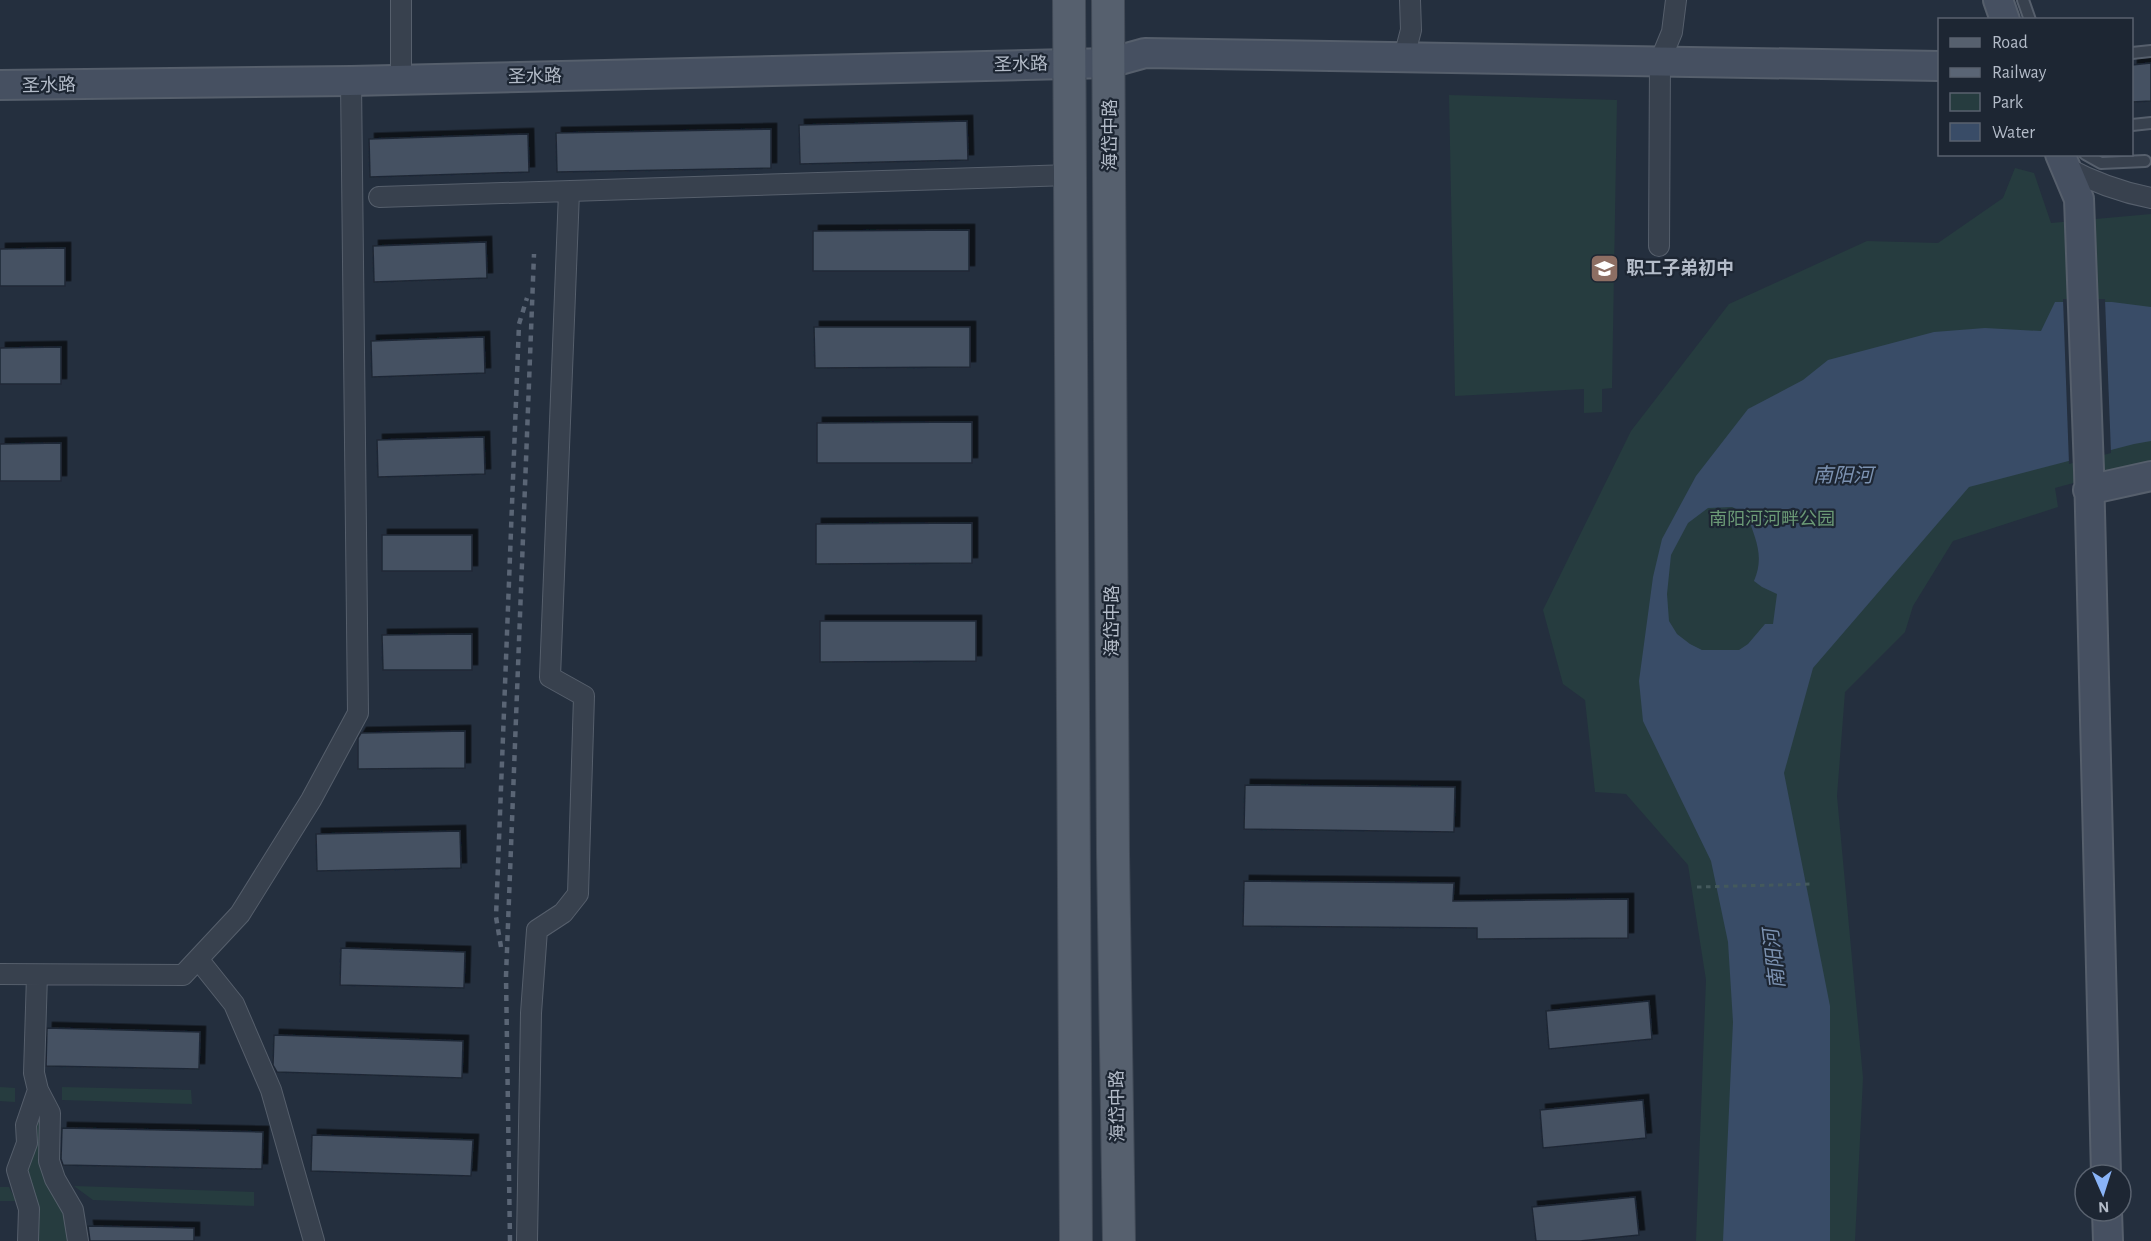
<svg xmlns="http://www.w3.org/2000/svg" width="2151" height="1241" font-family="'Alegreya Sans','Noto Sans SC',sans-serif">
  <defs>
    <filter id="shadow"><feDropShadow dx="5.5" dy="-5.5" stdDeviation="0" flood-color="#0009"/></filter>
  </defs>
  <rect width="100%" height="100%" fill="#242f3e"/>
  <path fill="#263c3f" d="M1449,95L1617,100L1612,388L1602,389V412L1584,413V389L1455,396Z
    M2015,168L2034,173L2051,223L2151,214V462L2055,488L2058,507L1953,541L1913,606L1905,632L1845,692L1837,796L1863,1078L1855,1241H1696L1706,980L1688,865L1626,794L1595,792L1585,700L1563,684L1543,610L1631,431L1729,304L1867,241L1938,243L2003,198Z
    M0,1087L15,1088V1102L0,1101Z
    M62,1087L191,1090L192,1104L62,1100Z
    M38,1090L51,1128L78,1241H28L24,1190Z
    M74,1186L254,1192V1206L93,1200Z
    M0,1187H9L16,1201H0Z"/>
  <path fill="#394c67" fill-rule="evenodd" d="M2055,302H2112L2151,307V441L2134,444L1969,487L1813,668L1784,773L1830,1006V1241H1723L1733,1022L1728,942L1711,861L1643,721L1639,681L1653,577L1662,539L1696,476L1748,409L1803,380L1828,360L1934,332L1985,328L2041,331ZM1732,507L1747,514C1755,539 1765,555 1754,581L1762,587L1777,594L1773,624H1765L1748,644L1739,650H1702L1690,644L1677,634L1669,621L1667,594L1671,555L1688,523L1708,508Z"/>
  <path fill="#242f3e" d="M2063,299H2105L2111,453L2069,464Z"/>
  <path fill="#455162" stroke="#1f2835" stroke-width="1.5" filter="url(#shadow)" d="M2151,63V101L2132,102V65Z
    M967,121L968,160L800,164L799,125Z
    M771,129V168L557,172L556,133Z
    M528,134L529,172L370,177L369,139Z
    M969,230V271H813V231Z
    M486,242L487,278L374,282L373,246Z
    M65,248V286H0V249Z
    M814,327H970V367L815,368Z
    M484,337L485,373L372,377L371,341Z
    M61,347V384H0V348Z
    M972,422V463H817V423Z
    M484,437L485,474L378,477L377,440Z
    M61,443V481H0V444Z
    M972,523V563L816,564V524Z
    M382,535H472V571H382Z
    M820,621H976V661L820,662Z
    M472,634V670H383L382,635Z
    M465,731V768L358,769V738L361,733Z
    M1245,785L1455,787L1454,832L1244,829Z
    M460,831L461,868L317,871L316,834Z
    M1244,881L1454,883L1453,901L1628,899V938L1477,939V928L1243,926Z
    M341,948L465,952L464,988L340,985Z
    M1649,1001L1652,1039L1549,1049L1546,1011Z
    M47,1028L200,1032L199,1069L46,1066Z
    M274,1035L463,1041L462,1078L277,1072L273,1065Z
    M1643,1100L1646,1138L1543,1148L1540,1110Z
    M62,1128L263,1132L262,1169L63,1165L61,1159Z
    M312,1135L473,1140L471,1176L311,1171Z
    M1635,1197L1639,1235L1580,1241H1536L1532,1207Z
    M88,1226L194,1228V1241H90Z"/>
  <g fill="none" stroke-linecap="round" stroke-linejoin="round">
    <defs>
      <path id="lane" d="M2023,0L2030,20
        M2132,53L2151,51
        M2132,125L2151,123
        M2085,154L2101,163L2145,161"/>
      <path id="street" d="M401,0V79
        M1404,57L1411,30L1410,0
        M2065,167C2093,182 2120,192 2151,198
        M379,197L1070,175
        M1659,246L1660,61L1672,32L1676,0
        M198,959L234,1004L271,1090L314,1241
        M0,974L183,975L240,914L311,800L358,713L351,81
        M38,1090L50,1113L49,1161L55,1179L73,1210L78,1241
        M28,1241L29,1209L17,1170L27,1143L26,1125L38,1090L34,1073L37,975
        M527,1241L531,1013L537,930L563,913L578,894L584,696L550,677L569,192"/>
      <path id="secondary" d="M1998,0L2005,20
        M0,85L351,81L1109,63L1145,53L1940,66
        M2060,154L2079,199L2089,470L2106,1175
        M2088,490L2151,476
        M2107,1211L2108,1241"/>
      <path id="primary" d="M1069,0L1076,1241
        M1108,0L1113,853L1119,1241"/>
    </defs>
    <use href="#lane" stroke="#565f6c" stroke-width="14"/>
    <use href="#street" stroke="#565f6c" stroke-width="22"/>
    <use href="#secondary" stroke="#565f6c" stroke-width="32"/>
    <use href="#primary" stroke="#414a57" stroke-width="34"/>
    <path stroke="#44595c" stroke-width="3" stroke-dasharray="4.5 4.5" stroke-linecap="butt" d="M1697,887L1814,884"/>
    <use href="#lane" stroke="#38414e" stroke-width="10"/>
    <use href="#street" stroke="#38414e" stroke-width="20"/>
    <use href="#secondary" stroke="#465061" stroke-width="28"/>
    <use href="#primary" stroke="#56606e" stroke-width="32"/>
    <path stroke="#5a6575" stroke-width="4.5" stroke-dasharray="6 6" stroke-linecap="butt" d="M501,947L496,917L519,324L527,298
      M510,1241L506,976L534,254"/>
  </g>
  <defs>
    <symbol id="school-square" viewBox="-11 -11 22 22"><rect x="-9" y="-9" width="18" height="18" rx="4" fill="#8d6e63" stroke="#1d2633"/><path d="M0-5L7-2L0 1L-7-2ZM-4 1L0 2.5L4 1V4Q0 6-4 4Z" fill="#fff"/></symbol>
  </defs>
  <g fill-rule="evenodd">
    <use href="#school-square" x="1588" y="252" width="33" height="33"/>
  </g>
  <g text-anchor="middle" stroke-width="4.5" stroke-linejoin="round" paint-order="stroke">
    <g font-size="18" fill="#b4bcc9" stroke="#1d2633">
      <text transform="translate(1021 64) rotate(-1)" y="6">圣水路</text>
      <text transform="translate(535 76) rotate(-1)" y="6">圣水路</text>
      <text transform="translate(49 85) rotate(-1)" y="6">圣水路</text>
      <text transform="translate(1110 135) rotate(-90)" y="6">海岱中路</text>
      <text transform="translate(1112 621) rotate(-90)" y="6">海岱中路</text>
      <text transform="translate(1117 1106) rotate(-91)" y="6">海岱中路</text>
    </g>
    <g font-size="18" font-weight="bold" fill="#b4bcc9" stroke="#1d2633" text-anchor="start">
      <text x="1626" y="274">职工子弟初中</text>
    </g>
    <g font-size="18" fill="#6b9a76" stroke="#1d2633">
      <text x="1772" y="525">南阳河河畔公园</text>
    </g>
    <g font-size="20" font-style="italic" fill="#7c92b1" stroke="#1d2633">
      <text x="1843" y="482">南阳河</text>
      <text transform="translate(1774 959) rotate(-97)" y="7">南阳河</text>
    </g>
  </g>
  <rect x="1938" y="18" width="195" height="138" fill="#1d2633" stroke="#59626f" stroke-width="1.5"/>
  <rect x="1950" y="38" width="30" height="9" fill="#56606e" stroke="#59626f" stroke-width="1.5"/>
  <text x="1992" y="48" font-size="18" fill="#b4bcc9">Road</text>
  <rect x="1950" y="68" width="30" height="9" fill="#5a6575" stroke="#59626f" stroke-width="1.5"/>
  <text x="1992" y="78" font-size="18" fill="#b4bcc9">Railway</text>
  <rect x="1950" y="93" width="30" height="18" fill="#263c3f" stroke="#59626f" stroke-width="1.5"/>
  <text x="1992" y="108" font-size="18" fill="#b4bcc9">Park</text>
  <rect x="1950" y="123" width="30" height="18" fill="#394c67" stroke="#59626f" stroke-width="1.5"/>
  <text x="1992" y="138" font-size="18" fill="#b4bcc9">Water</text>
  <g transform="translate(2103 1193) rotate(177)"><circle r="28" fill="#1d2633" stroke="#59626f" stroke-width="1.5"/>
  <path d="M0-4.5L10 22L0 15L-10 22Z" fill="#8ab4f8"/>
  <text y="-9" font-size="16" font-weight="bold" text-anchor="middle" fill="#b4bcc9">N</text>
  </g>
</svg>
